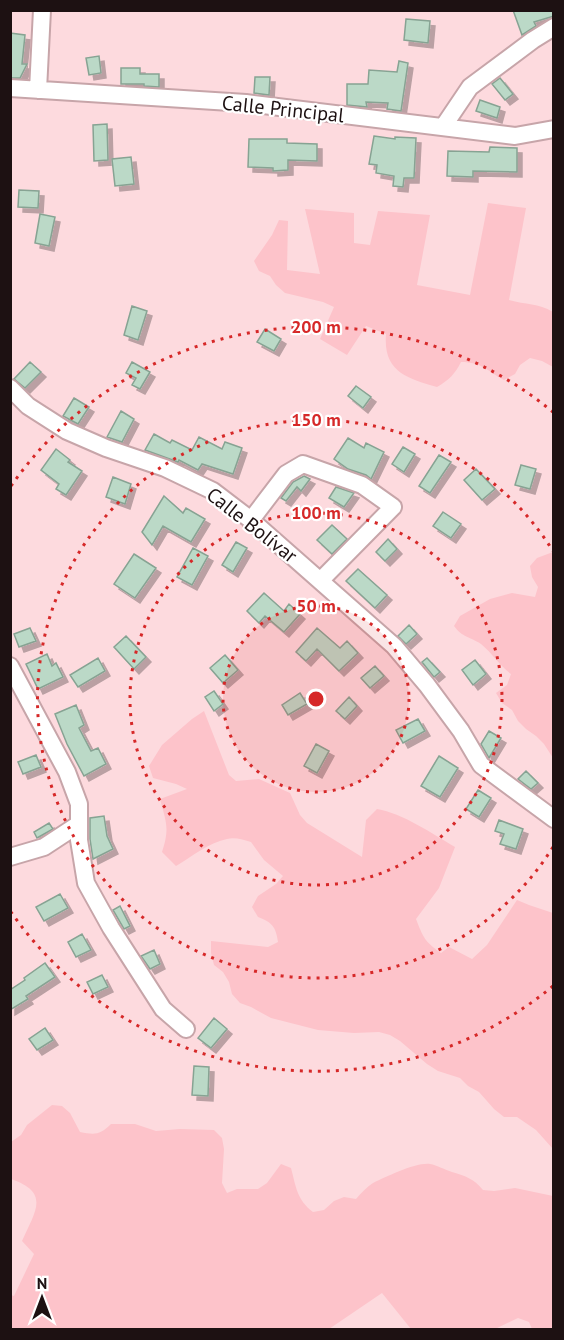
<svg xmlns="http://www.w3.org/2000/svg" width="564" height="1340" font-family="'PT Sans',sans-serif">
  <defs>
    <filter id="shadow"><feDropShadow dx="5" dy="5" stdDeviation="0" flood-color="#0004"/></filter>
  </defs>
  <rect width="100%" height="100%" fill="#fddade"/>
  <path fill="#fdc3ca" d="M488,203L526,208L509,300C526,305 538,303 553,312V367L542,361L530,358L520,365L515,374L504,380C487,371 482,362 461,362C455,374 449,380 437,387C407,378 383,372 386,334L366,326L347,355L320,339L334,307L323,302L285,293L276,285L270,276L259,271L254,261L272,235L279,220L288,221L287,270L320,274L305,209L354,213V243L370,245L378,211L430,215L417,285L470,295Z
    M553,552V758L544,744L536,736L526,729L518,721L512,710L502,703L496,693L507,685L511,674C500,666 492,653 481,644C469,636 463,638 454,626L460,616L490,599L512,593L535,597L538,587L532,577L530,566L537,558Z
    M204,711L229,775L236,781L259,779L290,793L300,815L307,823L362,857L366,820L377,809C402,813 433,834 455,847L439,888L416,919C423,937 425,942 441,953L449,947L472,959L487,945L517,900L529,905L553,913V1149L536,1130L517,1117H504L494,1109L479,1092L468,1086L460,1078L438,1071L427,1064L400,1041L390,1035L379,1032L354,1033L318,1030L271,1018L251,1007L240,1003L232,994L229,982L223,972L214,965L211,953V941L268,947L278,942C276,927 272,922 258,917L252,907L258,896L276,884L283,876L264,860L251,842C244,840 235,837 227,839C210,842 191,857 176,866L162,852C170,828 166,822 160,799L187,789L176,784L153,778L149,766L162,745L192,719Z
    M52,1105L62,1106L70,1113L80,1132C95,1135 100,1135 111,1124H135L156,1131L180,1129L214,1130L222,1138L224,1149L222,1183L227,1193L237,1189H258L267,1183L281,1164L291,1168C296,1187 297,1200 313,1212L324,1210L334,1201L344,1197L356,1199C361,1193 367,1187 373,1183C386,1177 416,1162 430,1164C437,1165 445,1170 452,1172C466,1176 474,1179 483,1190L494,1191L515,1188L553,1196L554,1235L552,1241L554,1253L553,1329H532L529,1322L518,1318L495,1329H411L382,1293L329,1329H11V1295L14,1296L34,1254L22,1241C35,1211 51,1193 11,1179V1142L21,1135L27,1125Z"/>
  <path fill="#bbd9c7" stroke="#87a393" stroke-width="1.5" filter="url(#shadow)" d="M513,10H554V16L534,22L536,26L522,35Z
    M406,19L430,21L428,43L404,40Z
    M10,33L25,35L22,64H27L20,78H10Z
    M99,56L101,73L89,75L86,58Z
    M399,61L408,63L401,111L387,109L388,103L366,102L367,107L347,105V84H368L369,70L397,72Z
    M121,68H140V74H159V87L144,86V84H121Z
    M255,77H270L269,95L254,93Z
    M500,78L513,94L505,100L492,84Z
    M480,100L500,107L497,118L476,111Z
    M107,124L108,160L94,161L93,125Z
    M374,136L395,139V137L416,138L414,178H404L403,187L393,186L394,176L376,173L377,165L369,164Z
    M249,139H287V143L317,144V161L288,160V170L273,171V168L248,167Z
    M490,147L517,148V172L473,171V177L447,176L448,151L489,152Z
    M131,157L134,184L115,186L112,159Z
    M19,190L39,191L38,208L18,207Z
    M40,214L55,217L49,246L35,243Z
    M132,306L147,311L138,340L124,335Z
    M265,329L281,339L274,351L257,342Z
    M30,362L41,372L25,388L14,379Z
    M132,362L150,372L140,389L132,385L136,378L126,373Z
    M356,386L371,397L363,408L348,396Z
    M74,398L89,407L78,424L63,416Z
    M121,411L134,419L122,442L107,437Z
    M154,434L170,443L172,440L192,450L199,437L222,449L225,442L242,448L233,474L202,464L198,470L179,460L178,462L145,450Z
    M348,438L364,448L366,443L384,452L371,479L366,475L348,469L334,459Z
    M403,447L415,454L404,472L392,464Z
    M56,449L70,460L68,462L82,471L66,495L56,489L59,484L41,470Z
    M439,455L451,462L430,493L419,486Z
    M521,465L536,469L530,489L515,485Z
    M476,469L495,489L482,500L464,480Z
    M304,476L310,479L301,491L297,487L286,501L281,498L293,482Z
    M113,477L131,484L125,504L106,497Z
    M336,487L354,493L344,507L329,498Z
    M164,496L183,513L186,508L205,519L191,542L163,526L152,545L142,532Z
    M443,512L461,524L451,538L433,526Z
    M332,525L347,539L332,554L317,540Z
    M388,539L397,549L385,561L376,552Z
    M236,542L247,548L233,572L222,565Z
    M193,548L208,556L192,585L177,577Z
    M134,554L156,568L135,598L114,584Z
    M358,569L387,595L375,608L346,581Z
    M264,593L284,611L289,604L300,614L284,632L265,616L259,623L247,611Z
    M409,625L417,634L406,644L398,636Z
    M30,628L36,641L19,647L14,634Z
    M317,628L340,648L347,641L358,653L339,671L317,649L306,661L296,652Z
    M126,636L146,657L134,669L114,647Z
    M47,654L52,666L56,663L63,677L38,689L26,664Z
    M225,655L238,670L223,683L210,668Z
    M98,658L105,671L78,687L70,675Z
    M427,658L440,672L434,677L422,662Z
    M475,660L486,674L473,685L462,670Z
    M375,666L384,676L370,688L361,678Z
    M214,691L223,704L214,711L205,697Z
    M300,693L307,704L288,715L282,705Z
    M349,697L357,706L345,719L336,711Z
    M76,705L84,725L79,728L91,751L98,748L106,764L84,776L67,744L55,714Z
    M418,719L425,731L403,743L396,730Z
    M489,731L501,738L489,758L481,744Z
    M316,744L329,751L317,773L304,766Z
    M36,755L41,767L23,774L18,762Z
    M439,756L458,768L440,797L421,786Z
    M526,771L538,783L531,789L518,779Z
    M478,790L491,798L479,817L466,809Z
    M104,816L107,836L113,849L93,859L90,839V818Z
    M499,820L523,829L516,849L500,844L504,834L495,831Z
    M49,823L53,829L37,838L34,832Z
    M60,894L68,908L44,921L36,907Z
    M120,906L130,926L124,929L113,910Z
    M82,934L91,950L76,957L68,942Z
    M154,950L160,964L150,969L141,956Z
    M45,963L55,977L26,996L28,999L10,1010V990L25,980L24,978Z
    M102,975L108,987L93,994L87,982Z
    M214,1018L227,1029L211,1048L198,1038Z
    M45,1028L53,1040L37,1050L29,1039Z
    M194,1066L209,1067L208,1096L192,1095Z"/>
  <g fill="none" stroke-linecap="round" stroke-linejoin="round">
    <defs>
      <path id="minor" d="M10,88L246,103L515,136L554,129
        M38,90L42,10
        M443,127L470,87L533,40L554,27
        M10,388L28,406L67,431L106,448L165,468L213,491L251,520L394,646L427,685L461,731L481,765L554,819
        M251,520L286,474L303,464L362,485L393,507L321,580
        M10,666L67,772L79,804V840L86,883L111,928L163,1009L186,1029
        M10,857L44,847L79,824"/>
    </defs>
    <use href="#minor" stroke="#c7a5a9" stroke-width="20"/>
    <use href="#minor" stroke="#fff" stroke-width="16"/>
  </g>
  <circle cx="316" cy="699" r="93" fill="#d62828" fill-opacity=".12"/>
  <g fill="none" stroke="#d62828" stroke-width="3" stroke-dasharray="3 6">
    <circle cx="316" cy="699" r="93"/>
    <circle cx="316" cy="699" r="186"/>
    <path d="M553 847A279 279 0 1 1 553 551"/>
    <path d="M553 986A372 372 0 0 1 11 912M11 486A372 372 0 0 1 553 412"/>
  </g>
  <g text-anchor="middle" stroke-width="4.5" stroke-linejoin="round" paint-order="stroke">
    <g font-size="20" fill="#1d1112" stroke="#fff">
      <text transform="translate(283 109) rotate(6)" y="7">Calle Principal</text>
      <text transform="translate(252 525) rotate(38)" y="7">Calle Bolívar</text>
    </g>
  </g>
  <circle cx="316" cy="699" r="9" fill="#d62828" stroke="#fff" stroke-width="3"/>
  <g font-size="18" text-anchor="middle" font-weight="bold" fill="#d62828" stroke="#fff" stroke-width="4.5" stroke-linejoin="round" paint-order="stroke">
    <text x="316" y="333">200 m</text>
    <text x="316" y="426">150 m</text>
    <text x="316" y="519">100 m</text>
    <text x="316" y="612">50 m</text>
  </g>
  <rect width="564" height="1340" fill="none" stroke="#1d1112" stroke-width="24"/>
  <g transform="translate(42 1298)" stroke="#ffffff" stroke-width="4.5" paint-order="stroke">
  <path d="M0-4.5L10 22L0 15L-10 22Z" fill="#1d1112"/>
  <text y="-9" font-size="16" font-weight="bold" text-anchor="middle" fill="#1d1112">N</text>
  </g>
</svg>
